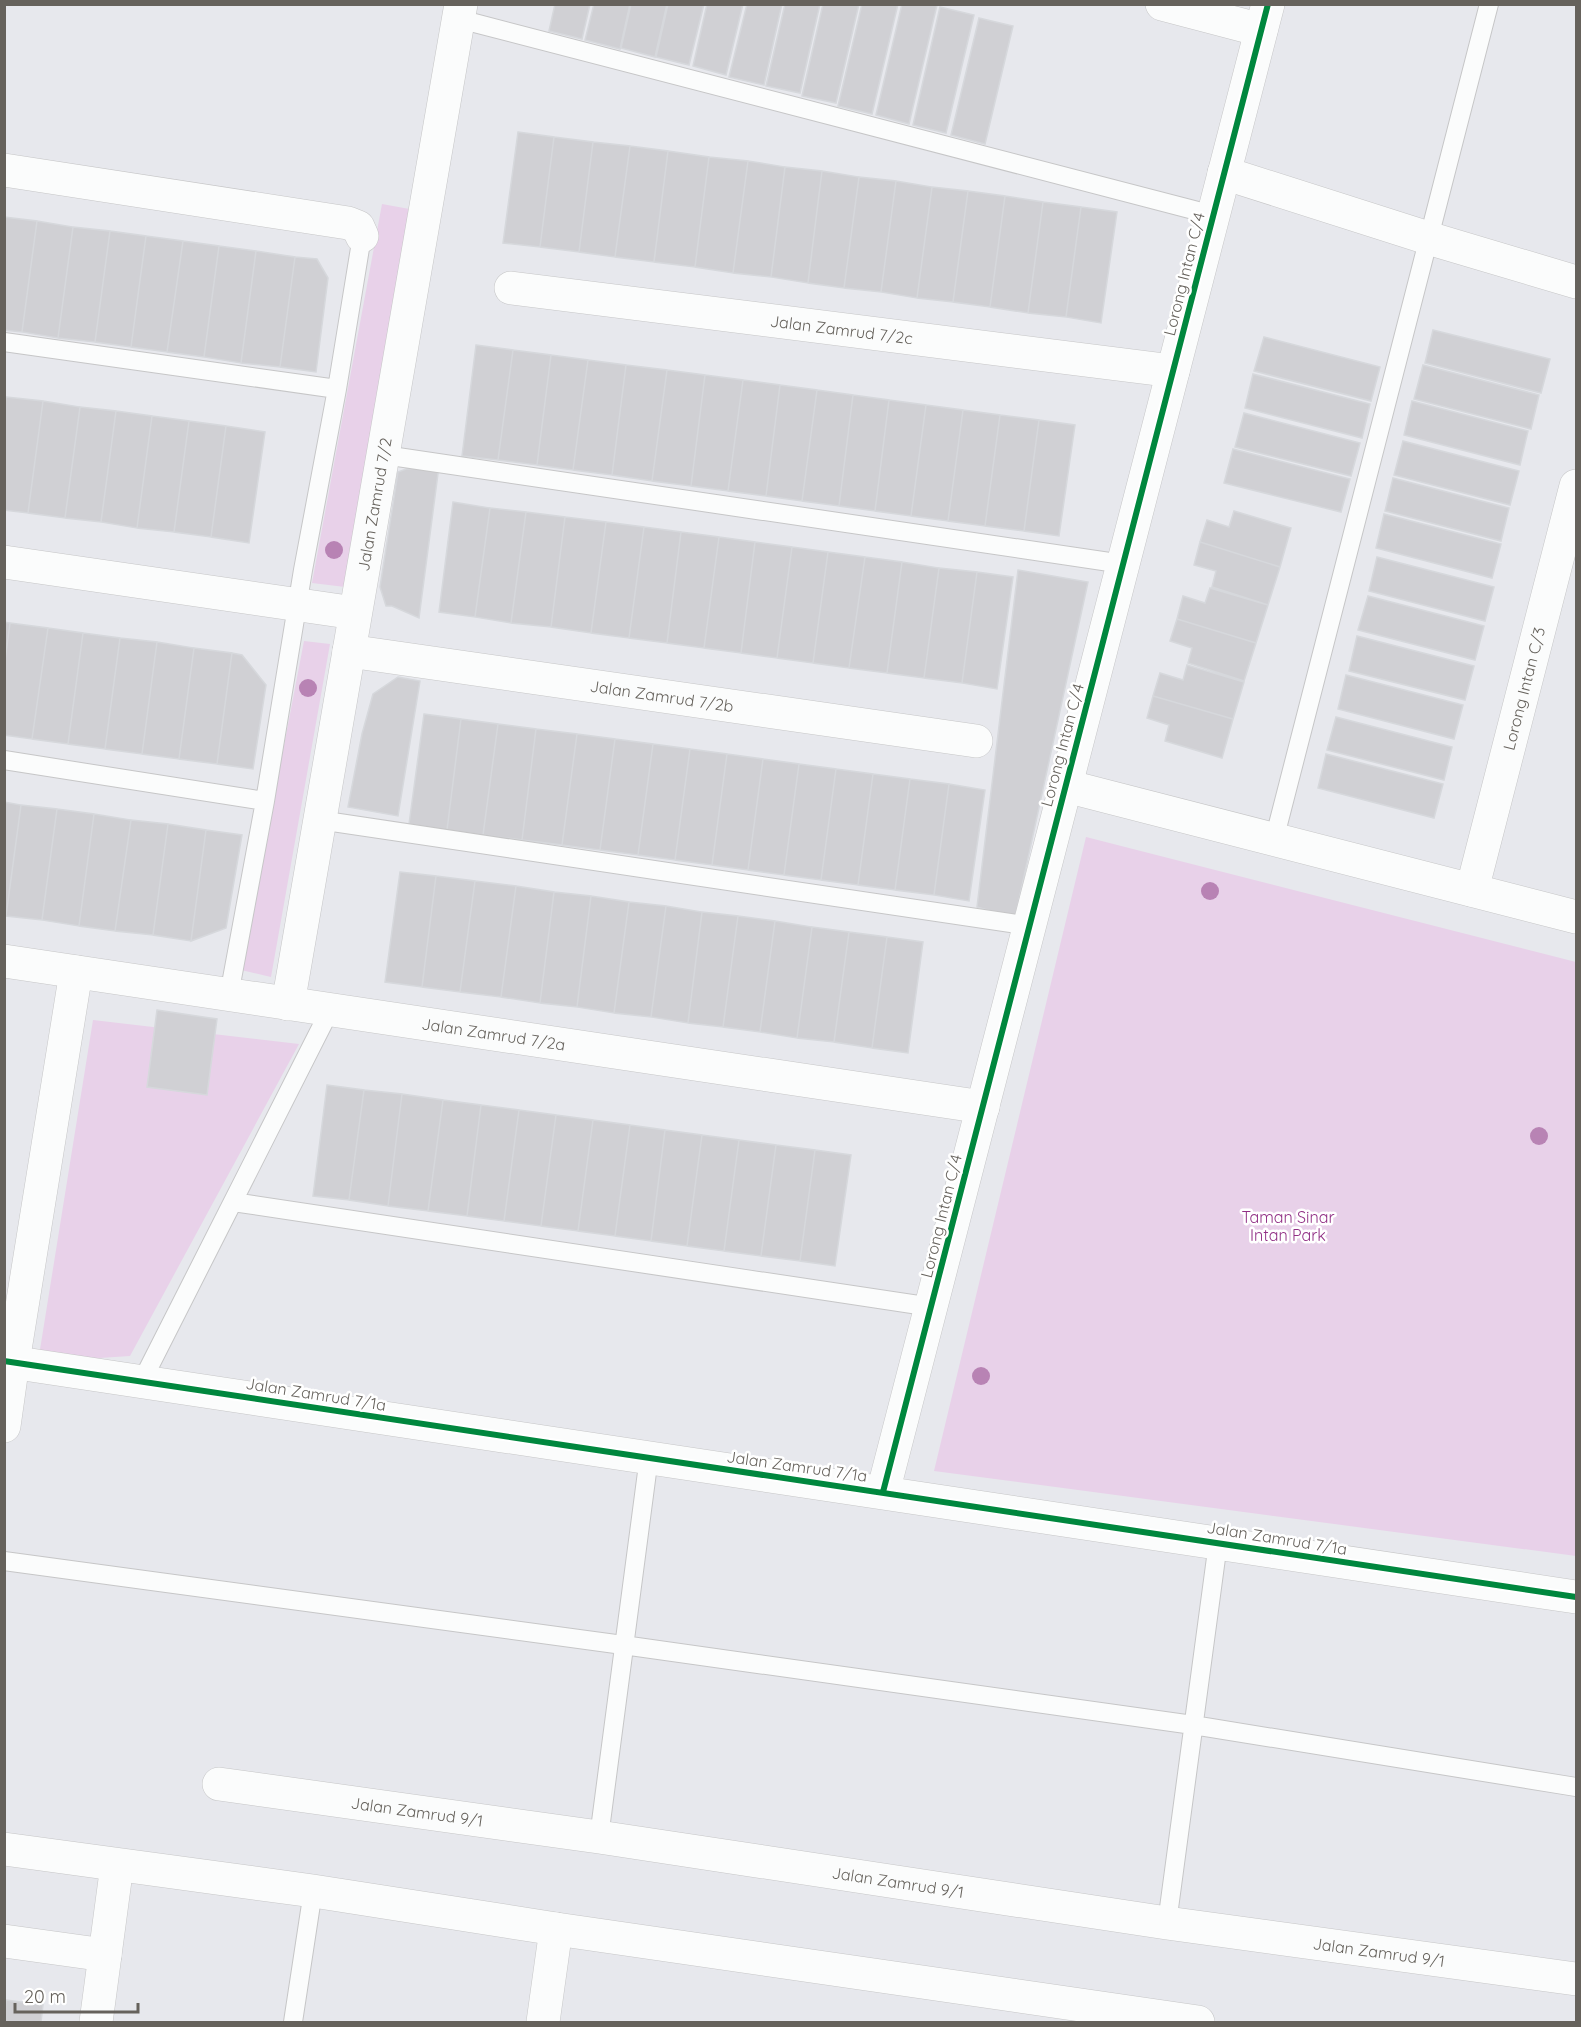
<svg xmlns="http://www.w3.org/2000/svg" width="1581" height="2027" font-family="Quicksand,sans-serif">
  <rect width="100%" height="100%" fill="#e7e8ed"/>
  <path fill="#e8d1e9" d="M382,204L415,210L345,587L312,583Z
    M304,641L330,644L271,977L241,970Z
    M1086,837L1576,962V1556L934,1471Z
    M93,1020L299,1044L130,1356L38,1362Z"/>
  <path fill="#d0d0d4" stroke="#d6d8dc" stroke-width="1.5" d="M555,4H590L582,39L549,31Z
    M594,4H630L620,49L585,40Z
    M631,4H667L655,57L621,48Z
    M668,4H704L689,65L656,57Z
    M707,4H743L726,75L693,66Z
    M747,4H782L764,85L729,77Z
    M785,4H820L800,93L766,86Z
    M823,4H859L836,103L802,96Z
    M862,4H898L872,114L838,106Z
    M902,4L937,5L909,124L876,115Z
    M940,7L974,15L946,133L913,125Z
    M979,18L1013,26L985,144L951,135Z
    M518,132L554,137L540,247L503,243Z
    M554,137L593,142L579,252L540,247Z
    M593,142L630,146L615,257L579,252Z
    M630,146L668,151L654,262L615,257Z
    M668,151L709,157L695,267L654,262Z
    M709,157L748,161L733,273L695,267Z
    M748,161L785,167L771,277L733,273Z
    M785,167L822,171L808,283L771,277Z
    M822,171L859,177L844,288L808,283Z
    M859,177L896,181L881,292L844,288Z
    M896,181L932,187L917,298L881,292Z
    M932,187L968,191L953,302L917,298Z
    M968,191L1005,196L990,307L953,302Z
    M1005,196L1043,202L1028,313L990,307Z
    M1043,202L1081,207L1066,317L1028,313Z
    M1081,207L1117,212L1101,323L1066,317Z
    M4,217L37,221L22,332L4,330Z
    M37,221L73,227L58,338L22,332Z
    M73,227L110,231L95,342L58,338Z
    M110,231L146,236L131,347L95,342Z
    M146,236L183,241L167,352L131,347Z
    M183,241L219,246L204,357L167,352Z
    M219,246L256,251L241,363L204,357Z
    M256,251L295,257L280,367L241,363Z
    M295,257L317,259L328,278L316,372L280,367Z
    M1433,330L1550,359L1541,393L1425,363Z
    M1264,337L1380,367L1371,401L1254,371Z
    M476,345L513,350L498,460L462,456Z
    M513,350L551,355L537,465L498,460Z
    M551,355L588,360L573,470L537,465Z
    M588,360L626,365L612,475L573,470Z
    M626,365L667,370L652,481L612,475Z
    M1423,365L1539,395L1531,429L1414,399Z
    M667,370L705,375L691,486L652,481Z
    M1253,374L1370,404L1362,438L1245,408Z
    M705,375L743,380L728,491L691,486Z
    M743,380L780,385L766,496L728,491Z
    M780,385L817,390L802,501L766,496Z
    M817,390L853,395L839,506L802,501Z
    M853,395L889,400L875,511L839,506Z
    M6,397L43,401L28,513L4,510V410Z
    M889,400L926,405L911,516L875,511Z
    M43,401L80,407L65,518L28,513Z
    M1412,401L1528,431L1520,465L1404,435Z
    M926,405L963,410L948,521L911,516Z
    M80,407L116,411L101,522L65,518Z
    M963,410L1000,415L985,526L948,521Z
    M116,411L152,416L137,528L101,522Z
    M1244,413L1360,443L1351,476L1235,447Z
    M1000,415L1039,420L1024,531L985,526Z
    M152,416L189,421L174,532L137,528Z
    M1039,420L1075,425L1059,536L1024,531Z
    M189,421L226,426L211,537L174,532Z
    M226,426L265,432L249,543L211,537Z
    M1403,441L1519,471L1510,505L1394,475Z
    M1233,449L1350,479L1341,512L1224,483Z
    M439,466L419,618L392,606H386L380,587L398,472L406,469Z
    M1393,478L1509,508L1501,541L1385,511Z
    M453,502L490,508L475,617L439,612Z
    M490,508L526,512L511,623L475,617Z
    M1234,511L1291,528L1280,567L1200,542L1207,520L1229,527Z
    M526,512L565,517L551,627L511,623Z
    M1384,514L1501,544L1492,578L1376,548Z
    M565,517L606,522L591,633L551,627Z
    M606,522L644,527L629,638L591,633Z
    M644,527L681,532L667,643L629,638Z
    M681,532L719,537L704,648L667,643Z
    M719,537L755,542L741,653L704,648Z
    M755,542L792,547L777,658L741,653Z
    M1200,542L1280,567L1268,605L1212,587L1216,571L1194,565Z
    M792,547L828,552L813,663L777,658Z
    M828,552L865,557L849,668L813,663Z
    M865,557L902,562L887,673L849,668Z
    M1377,557L1494,587L1485,621L1369,591Z
    M902,562L939,568L924,678L887,673Z
    M939,568L977,572L962,683L924,678Z
    M1018,570L1088,582L1015,918L977,907Z
    M977,572L1013,577L997,689L962,683Z
    M1210,588L1268,605L1256,643L1177,619L1183,596L1205,603Z
    M1368,596L1484,626L1475,660L1358,630Z
    M1177,619L1256,643L1244,681L1188,663L1192,648L1170,641Z
    M4,622L10,623L4,668Z
    M10,623L48,628L32,739L4,735V668Z
    M48,628L83,633L68,744L32,739Z
    M83,633L120,638L105,749L68,744Z
    M1357,636L1474,666L1465,700L1349,671Z
    M120,638L157,642L142,754L105,749Z
    M157,642L194,648L179,759L142,754Z
    M194,648L232,653L217,764L179,759Z
    M232,653L242,655L266,685L253,769L217,764Z
    M1187,665L1244,682L1233,719L1153,696L1160,673L1183,680Z
    M1346,675L1463,705L1454,739L1338,709Z
    M398,677L420,681L398,816L348,807L362,734L373,694Z
    M1153,696L1233,719L1222,758L1165,741L1169,725L1147,718Z
    M424,714L461,719L447,830L409,824Z
    M1336,717L1452,747L1444,780L1327,750Z
    M461,719L498,724L483,835L447,830Z
    M498,724L536,729L522,840L483,835Z
    M536,729L577,734L562,845L522,840Z
    M577,734L615,739L600,850L562,845Z
    M615,739L653,744L638,855L600,850Z
    M653,744L690,749L675,860L638,855Z
    M690,749L727,754L712,865L675,860Z
    M727,754L763,759L748,870L712,865Z
    M1326,754L1443,784L1434,818L1318,788Z
    M763,759L799,764L784,875L748,870Z
    M799,764L836,769L821,880L784,875Z
    M836,769L873,774L858,885L821,880Z
    M873,774L910,779L895,890L858,885Z
    M910,779L949,784L934,895L895,890Z
    M949,784L985,790L969,901L934,895Z
    M4,802L21,805L6,916H4Z
    M21,805L57,809L42,920L6,916Z
    M57,809L94,814L79,926L42,920Z
    M94,814L131,820L115,931L79,926Z
    M131,820L168,824L153,935L115,931Z
    M168,824L206,830L191,941L153,935Z
    M206,830L242,835L226,928L191,941Z
    M400,872L436,876L422,987L385,982Z
    M436,876L475,881L460,992L422,987Z
    M475,881L516,886L501,997L460,992Z
    M516,886L554,892L540,1003L501,997Z
    M554,892L591,896L577,1007L540,1003Z
    M591,896L629,902L614,1013L577,1007Z
    M629,902L666,906L651,1017L614,1013Z
    M666,906L702,912L688,1023L651,1017Z
    M702,912L738,916L723,1027L688,1023Z
    M738,916L775,921L760,1032L723,1027Z
    M775,921L812,927L797,1038L760,1032Z
    M812,927L849,932L834,1042L797,1038Z
    M849,932L887,937L872,1048L834,1042Z
    M887,937L923,942L908,1053L872,1048Z
    M157,1010L217,1019L207,1095L147,1087Z
    M327,1085L364,1090L349,1200L313,1196Z
    M364,1090L402,1094L388,1206L349,1200Z
    M402,1094L443,1100L428,1211L388,1206Z
    M443,1100L481,1105L467,1216L428,1211Z
    M481,1105L519,1110L504,1221L467,1216Z
    M519,1110L556,1115L541,1226L504,1221Z
    M556,1115L593,1120L578,1231L541,1226Z
    M593,1120L630,1125L615,1236L578,1231Z
    M630,1125L665,1130L651,1241L615,1236Z
    M665,1130L702,1135L687,1246L651,1241Z
    M702,1135L739,1140L724,1251L687,1246Z
    M739,1140L776,1145L761,1256L724,1251Z
    M776,1145L815,1150L800,1261L761,1256Z
    M815,1150L851,1155L835,1266L800,1261Z
    M6,2000L43,2005L41,2022H4Z"/>
  <g fill="none" stroke-linecap="round" stroke-linejoin="round">
    <defs>
      <path id="lane" d="M459,19L1213,215
        M4,342L337,389
        M384,455L1123,564
        M4,760L265,801
        M319,820L1030,926
        M1274,840L1489,4
        M229,995L265,801L303,570L337,389L362,236
        M233,1202L932,1307
        M142,1381L330,1010
        M4,1561L623,1645L1193,1725L1576,1787
        M599,1837L649,1457
        M1167,1923L1218,1543
        M293,2022L313,1891"/>
      <g id="street">
        <path d="M1162,4L1261,30"/>
        <path d="M4,170L348,223L358,227L362,236"/>
        <path d="M1224,173L1428,238L1576,282"/>
        <path id="s1" d="M511,288L1173,371"/>
        <path d="M4,562L355,613"/>
        <path id="s2" d="M349,651L976,741"/>
        <path d="M1066,786L1576,917"/>
        <path id="s3" d="M1472,890L1576,486"/>
        <path id="s4" d="M4,961L983,1107"/>
        <path id="s5" d="M288,1004L461,4"/>
        <path d="M4,1361L1576,1597"/>
        <path d="M4,1426L13,1362L76,972"/>
        <path d="M883,1492L1268,4"/>
        <path id="s6" d="M219,1784L599,1837L1167,1923L1576,1979"/>
        <path d="M4,1849L313,1891L556,1929L1198,2022"/>
        <path d="M4,1941L105,1955"/>
        <path d="M96,2022L117,1865"/>
        <path d="M543,2022L556,1929"/>
      </g>
    </defs>
    <use href="#lane" stroke="#c6c6c7" stroke-width="20"/>
    <use href="#street" stroke="#c6c6c7" stroke-width="34"/>
    <use href="#lane" stroke="#fbfcfc" stroke-width="18"/>
    <use href="#street" stroke="#fbfcfc" stroke-width="33"/>
    <defs>
      <path id="cycleway" d="M4,1361L1576,1597
        M883,1492L1268,4"/>
    </defs>
    <use href="#cycleway" stroke="#fff" stroke-width="10"/>
    <use href="#cycleway" stroke="#00873e" stroke-width="6"/>
  </g>
  <g fill="#b883b4">
    <circle cx="334" cy="550" r="9"/>
    <circle cx="308" cy="688" r="9"/>
    <circle cx="1210" cy="891" r="9"/>
    <circle cx="1539" cy="1136" r="9"/>
    <circle cx="981" cy="1376" r="9"/>
  </g>
  <g text-anchor="middle" stroke-width="5" stroke-linejoin="round" paint-order="stroke">
    <g font-size="16" fill="#66625c" stroke="#fff">
      <text transform="translate(1184 274) rotate(-76)" y="6">Lorong Intan C/4</text>
      <text dy="6" stroke="none"><textPath href="#s1" startOffset="333">Jalan Zamrud 7/2c</textPath></text>
      <text dy="6" stroke="none"><textPath href="#s5" startOffset="507">Jalan Zamrud 7/2</textPath></text>
      <text dy="6" stroke="none"><textPath href="#s3" startOffset="208">Lorong Intan C/3</textPath></text>
      <text dy="6" stroke="none"><textPath href="#s2" startOffset="316">Jalan Zamrud 7/2b</textPath></text>
      <text transform="translate(1062 745) rotate(-75)" y="6">Lorong Intan C/4</text>
      <text dy="6" stroke="none"><textPath href="#s4" startOffset="495">Jalan Zamrud 7/2a</textPath></text>
      <text transform="translate(941 1216) rotate(-76)" y="6">Lorong Intan C/4</text>
      <text transform="translate(316 1394) rotate(9)" y="6">Jalan Zamrud 7/1a</text>
      <text transform="translate(797 1466) rotate(8)" y="6">Jalan Zamrud 7/1a</text>
      <text transform="translate(1277 1538) rotate(9)" y="6">Jalan Zamrud 7/1a</text>
      <text dy="6" stroke="none"><textPath href="#s6" startOffset="200">Jalan Zamrud 9/1</textPath></text>
      <text dy="6" stroke="none"><textPath href="#s6" startOffset="686">Jalan Zamrud 9/1</textPath></text>
      <text dy="6" stroke="none"><textPath href="#s6" startOffset="1172">Jalan Zamrud 9/1</textPath></text>
    </g>
    <g font-size="16" fill="#913085" stroke="#fff">
      <text x="1288" y="1223">Taman Sinar<tspan x="1288" dy="18">Intan Park</tspan></text>
    </g>
  </g>
  <rect width="1581" height="2027" fill="none" stroke="#66625c" stroke-width="12"/>
  <path d="M15 2003v9h123v-9" fill="none" stroke="#66625c" stroke-width="3"/>
  <text x="24" y="2003" font-size="18" fill="#66625c" stroke="#ffffff" stroke-width="4.5" paint-order="stroke">20 m</text>
</svg>
